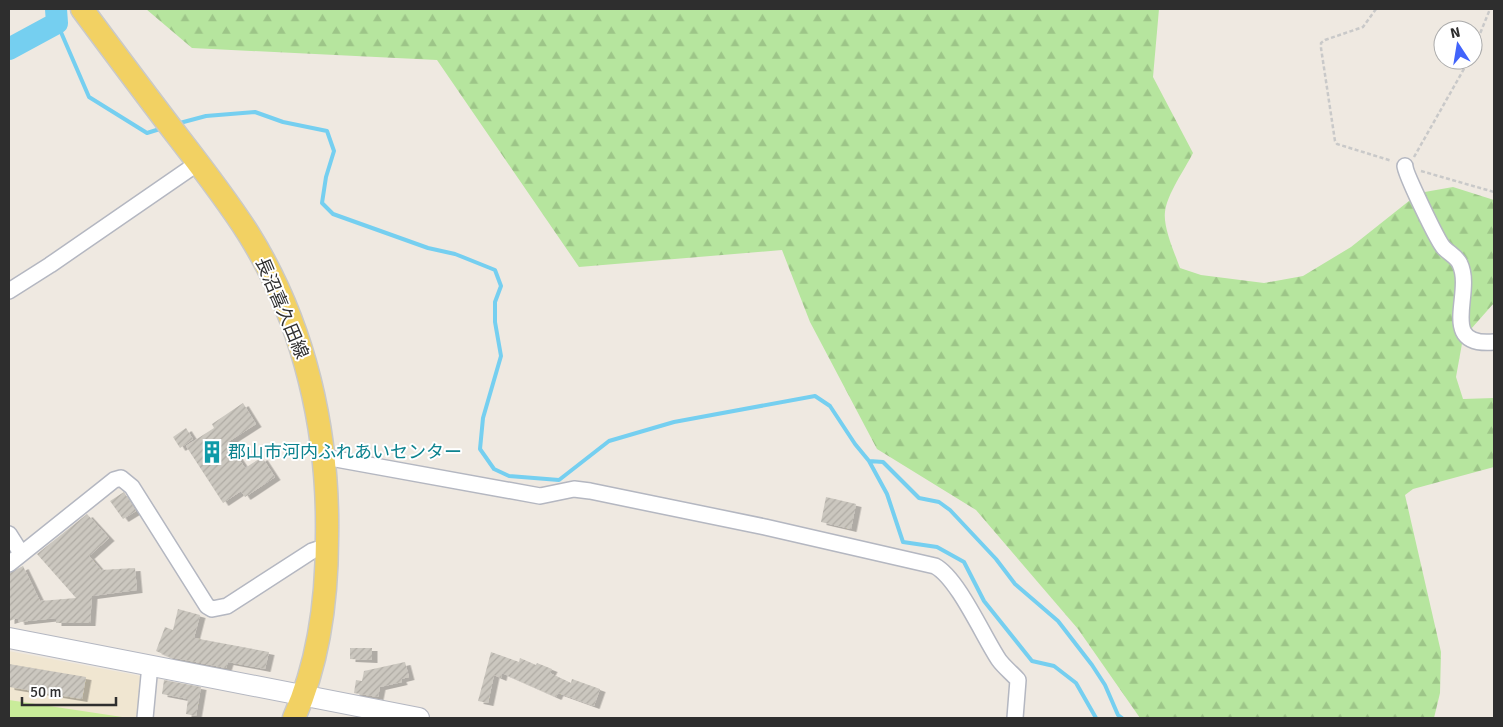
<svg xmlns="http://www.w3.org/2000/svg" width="1503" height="727" font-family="Signika,'Noto Sans JP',sans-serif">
  <defs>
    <pattern id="forest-firs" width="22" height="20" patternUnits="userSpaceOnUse" patternTransform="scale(1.25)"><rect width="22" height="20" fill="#b6e59e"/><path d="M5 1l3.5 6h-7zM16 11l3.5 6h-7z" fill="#9dc588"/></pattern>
    <pattern id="building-hatch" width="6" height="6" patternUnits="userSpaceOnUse" patternTransform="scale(1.25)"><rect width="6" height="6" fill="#cbc7bf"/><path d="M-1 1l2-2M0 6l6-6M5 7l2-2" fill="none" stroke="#afaba4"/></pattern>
    <filter id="shadow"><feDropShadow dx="5.5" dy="3" stdDeviation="0" flood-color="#0004"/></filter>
  </defs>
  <rect width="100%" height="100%" fill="#efe9e1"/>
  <path fill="#f0e6d1" d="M9,651L146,677L147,718H9Z"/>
  <path fill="url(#forest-firs)" d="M146,9H1159L1153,77L1193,153C1185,169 1167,194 1165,212C1163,228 1175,254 1180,268L1201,275L1264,283L1303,276L1351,247L1419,193L1453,187L1494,200V303L1463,338L1456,377L1463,399L1494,398V467L1413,489L1405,495L1441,652L1440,693L1434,718H1140L1078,629L976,510L877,449L810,322L782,250L579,267L437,60L192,48Z"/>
  <path fill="#c9ec9a" d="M9,700L129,718H9Z"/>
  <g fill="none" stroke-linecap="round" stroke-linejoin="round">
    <path stroke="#75cff0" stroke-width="4" d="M57,23L89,97L147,133L163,128
      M176,124L206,116L255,112L283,122L327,131L334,151L326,177L322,203L333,214L428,248L455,254L495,270L501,286L495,302V322L501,356L483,418L480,449L494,469L509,476L559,480L609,441L674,422L815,396L830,406L855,444L869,461L887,494L903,542L937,547L964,562L984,601L1032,661L1054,666L1076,683L1096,718
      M869,461L883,462L919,498L939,502L950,510L996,559L1015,584L1058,621L1092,665L1105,685L1118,715L1122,718"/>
    <path stroke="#75cff0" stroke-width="22" d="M9,49L57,23L56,9"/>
  </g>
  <path fill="url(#building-hatch)" filter="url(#shadow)" d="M243,403L256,424L228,442L245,468L262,457L275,477L245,497L241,491L223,503L186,446L214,428L212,424Z
    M186,428L193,439L180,448L173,437Z
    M124,492L136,511L123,519L110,501Z
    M826,497L856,504L851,529L821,522Z
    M87,514L109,538L89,556L101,570L135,568L137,590L92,596L90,623H56V618L19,622L18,618L9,621V573L23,566L40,601L76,598L37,554Z
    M178,609L200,615L194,638L269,652L265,669L228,662L226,668L170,657L156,651L165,627L173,630Z
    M350,648H372V660L350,659Z
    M491,652L519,662L520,658L536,665L537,663L552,669L550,673L571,683L572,679L600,689L594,706L558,693L556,697L502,673L501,678L494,675L488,703L478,701Z
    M405,662L409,677L401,679L402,682L380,687L378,697L354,693L356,680L362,681L364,671Z
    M9,664L86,677L82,699L9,687Z
    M164,680L201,687L196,716L186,714L188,699L162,694Z"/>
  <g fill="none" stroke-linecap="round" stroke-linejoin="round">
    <defs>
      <path id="street" d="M1405,166C1405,173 1438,242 1444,248C1450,254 1457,257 1460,264C1474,294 1437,347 1494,342
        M9,291L50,265L198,163
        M325,457L540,496L574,489L590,491L765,527L935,566C958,578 984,638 999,660C1004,667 1012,673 1018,680L1015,718
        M9,534L21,553
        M9,564L114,480L121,478L132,487L207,606L212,609L227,606L312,551L327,546
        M145,718L150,665"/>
      <path id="secondary" d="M9,638L419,718"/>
      <path id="primary" d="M82,9C114,52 146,95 179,138C203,169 227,200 248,233C305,324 329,432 327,538C327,599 319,662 294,718"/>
    </defs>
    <use href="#street" stroke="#b4b7c1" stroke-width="18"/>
    <use href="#secondary" stroke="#b4b7c1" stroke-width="22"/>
    <use href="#primary" stroke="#c9c9c9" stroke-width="25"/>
    <path stroke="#c9c9c9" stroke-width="2.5" stroke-dasharray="4 2.5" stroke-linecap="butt" d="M1376,9L1363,27L1325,40L1321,43V48L1335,141L1337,144L1392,161
      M1473,51L1490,9
      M1414,157L1469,60
      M1421,171L1494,192"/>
    <use href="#street" stroke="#fff" stroke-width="15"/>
    <use href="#secondary" stroke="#fff" stroke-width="20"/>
    <use href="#primary" stroke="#f2d163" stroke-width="22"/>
  </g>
  <defs>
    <symbol id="building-bare" viewBox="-9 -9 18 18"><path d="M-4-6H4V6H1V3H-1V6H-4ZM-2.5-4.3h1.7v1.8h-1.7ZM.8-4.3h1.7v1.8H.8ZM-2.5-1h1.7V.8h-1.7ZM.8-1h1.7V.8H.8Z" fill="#0f9aa8" stroke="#fff" stroke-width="2.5" paint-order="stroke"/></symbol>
  </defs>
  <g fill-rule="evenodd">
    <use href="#building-bare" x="196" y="436" width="32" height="32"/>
  </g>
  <g text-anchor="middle" stroke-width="4" stroke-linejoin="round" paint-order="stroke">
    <g font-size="18" fill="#2e2e2e" stroke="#fff">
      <text transform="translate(282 308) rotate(67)" y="6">長沼喜久田線</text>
    </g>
    <g font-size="18" fill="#0d838f" stroke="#fff" text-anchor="start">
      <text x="228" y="458">郡山市河内ふれあいセンター</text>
    </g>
  </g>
  <rect width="1503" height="727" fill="none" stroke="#2e2e2e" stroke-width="20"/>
  <g transform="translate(1458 45) rotate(348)"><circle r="24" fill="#ffffff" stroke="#ababab"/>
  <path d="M0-4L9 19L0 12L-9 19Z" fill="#4264fb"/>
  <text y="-8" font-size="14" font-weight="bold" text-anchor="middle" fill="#2e2e2e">N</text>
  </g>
  <path d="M22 697v8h94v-8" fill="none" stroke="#2e2e2e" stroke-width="2.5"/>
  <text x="30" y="697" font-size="15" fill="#2e2e2e" stroke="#ffffff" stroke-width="4" paint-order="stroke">50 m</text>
</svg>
